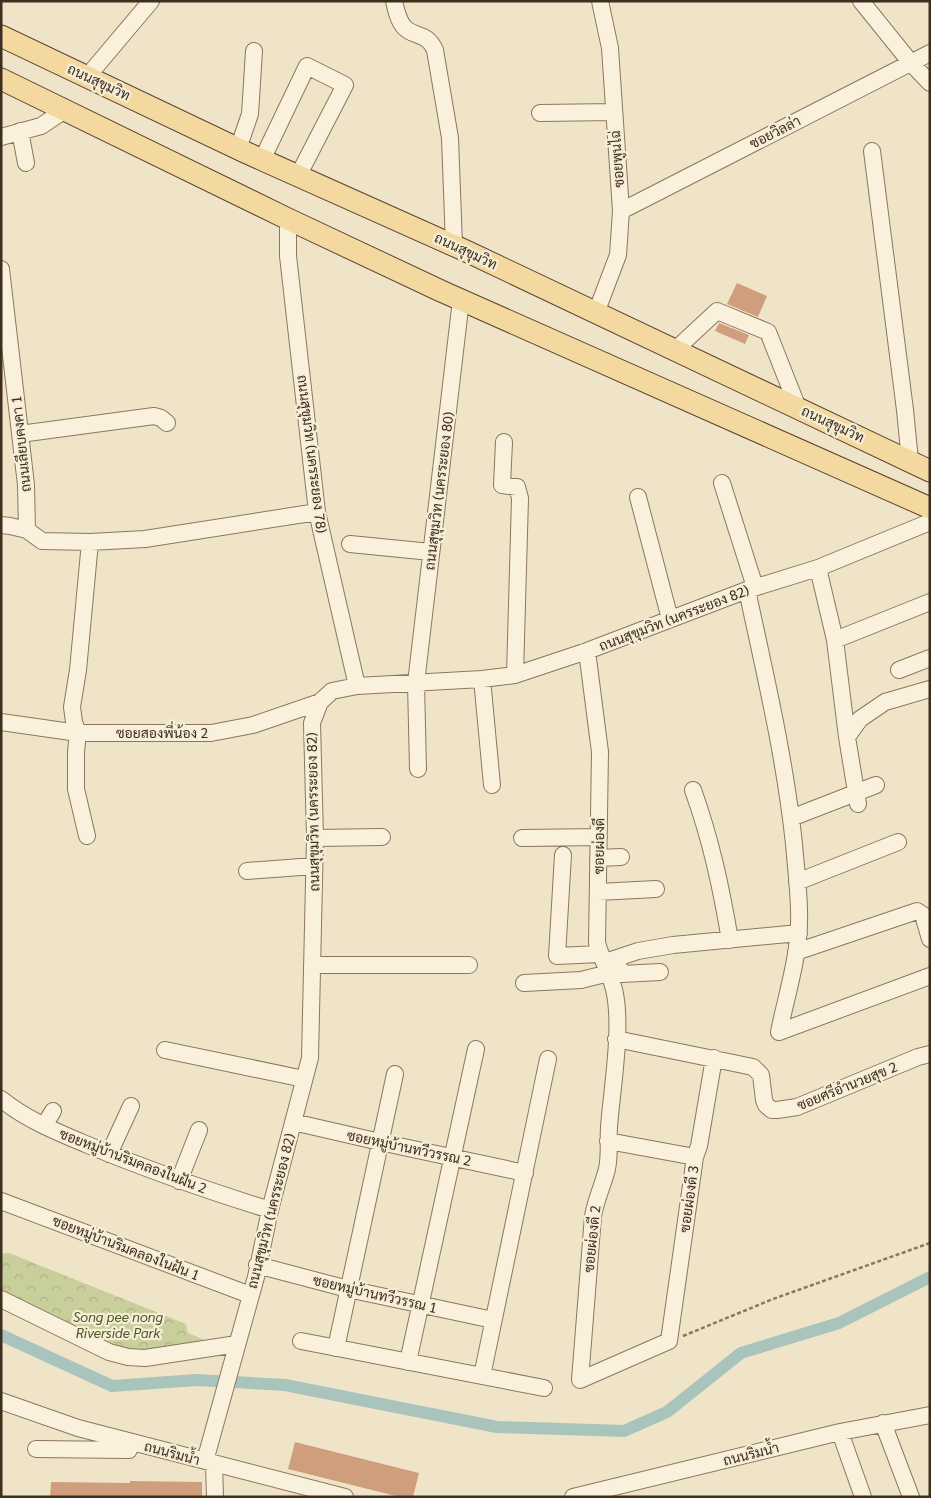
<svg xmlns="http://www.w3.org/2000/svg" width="931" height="1498" font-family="Georgia,Sarabun,serif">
  <defs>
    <pattern id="forest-crowns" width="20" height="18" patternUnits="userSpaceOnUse" patternTransform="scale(1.25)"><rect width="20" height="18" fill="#c9cf9b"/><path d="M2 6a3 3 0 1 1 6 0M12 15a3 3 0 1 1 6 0" fill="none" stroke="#aeb285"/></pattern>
  </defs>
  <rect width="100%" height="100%" fill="#f0e4c8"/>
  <path fill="url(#forest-crowns)" d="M9,1253L186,1324L188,1333L217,1345L129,1355L1,1296V1254Z"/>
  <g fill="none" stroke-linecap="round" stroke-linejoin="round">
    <path stroke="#a9c4bc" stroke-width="12" d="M1,1335L112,1386L197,1380L285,1385L497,1427L624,1431L667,1412L741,1353L839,1323L930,1277"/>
  </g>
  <path fill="#cf9f7d" d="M737,283L767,296L758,317L727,304Z
    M719,323L749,335L745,344L715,331Z
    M295,1442L419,1473L413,1497H400L288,1469Z
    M130,1481L202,1482V1497H50L51,1482L130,1483Z"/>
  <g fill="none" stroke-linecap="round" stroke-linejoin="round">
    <defs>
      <path id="minor" d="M394,1C396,10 398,20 404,27C414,38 426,31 435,50L450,138L454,245
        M861,1L911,63L930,83
        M87,77L151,1
        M540,113L614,112
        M20,131L26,163
        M1,137L41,126L65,110
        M238,149L250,114L254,51
        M872,151L905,410L910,461
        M262,160L307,66L345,85L298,176
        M621,211L930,53
        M288,219V256L317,512L357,686
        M1,269L26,485L27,530
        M596,313L618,255L621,211L610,48L600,1
        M675,350L717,311L768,332L798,408
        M20,434L154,416L161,418L167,423
        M504,442L502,485L517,487L520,498L515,675
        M722,483L755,587
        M638,497L670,619
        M1,525L10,526L27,530L42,541L90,542L145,539L317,512
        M350,544L431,552
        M818,568L835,640L847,737
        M747,590C765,674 785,758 794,844C796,870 800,898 799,924C798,960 786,997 779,1032
        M835,640L930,602
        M587,651L600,752L597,943C602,961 612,976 615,994C622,1031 612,1088 609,1127C608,1141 610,1155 607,1169C603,1185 596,1199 593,1216L580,1380L669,1341L695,1157L699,1146L714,1058
        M899,670L930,658
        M482,679L492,785
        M1,722L78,733H211L253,725L320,702
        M418,769L416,683L461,300
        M693,790C711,840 721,887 730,940
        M858,804L847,737L860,719L885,702L930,689
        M791,818L876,785
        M87,836L76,789V752L78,733L74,722L72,707L78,670L90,542
        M315,838L382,837
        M522,838L599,837
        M563,855L557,956L600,954
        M598,858L621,857
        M247,871L314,866
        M797,882L898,842
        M598,892L656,889
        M796,952L917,911L923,915L930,939
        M615,959L622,974L660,972
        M605,962L638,951L673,945L799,933
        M312,965H469
        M524,983L581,980L609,973
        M779,1032L930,976
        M616,1039L753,1067L761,1075L764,1100L766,1105L772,1110H777L797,1107L918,1057L930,1054
        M165,1050L304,1079
        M1,1099C27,1120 57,1132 88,1145C148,1170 209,1191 270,1210
        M293,1122L380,1142L525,1173
        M44,1126L53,1111
        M608,1141L695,1157
        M109,1154L131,1106
        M179,1181L199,1130
        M1,1201L250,1295
        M257,1265L348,1289L493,1320
        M1,1299L109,1352L128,1357L145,1358L237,1344
        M301,1341L544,1388
        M336,1348L395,1074
        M408,1362L476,1049
        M482,1376L548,1059
        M1,1401L78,1428L345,1497
        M883,1423L911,1497
        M840,1432L863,1497
        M36,1449L129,1450V1442
        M205,1461L256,1277L270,1210L310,1058L315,838L312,723L320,702L332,691L357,686L482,679L515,675L587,651L747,590L818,568L930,522
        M214,1464L215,1497
        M573,1497L840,1432L930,1415"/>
      <path id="major" d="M1,36L247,153L466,251L930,471
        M1,79L288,219L441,291L930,508"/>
    </defs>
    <use href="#minor" stroke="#8d765c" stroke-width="18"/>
    <use href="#major" stroke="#5b4430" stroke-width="23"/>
    <path stroke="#8d765c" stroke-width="2.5" stroke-dasharray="4 2.5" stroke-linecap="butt" d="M683,1336L773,1299L930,1243"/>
    <use href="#minor" stroke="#faf1dc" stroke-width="16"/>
    <use href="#major" stroke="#f3d9a0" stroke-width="21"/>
  </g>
  <g text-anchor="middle" stroke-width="4.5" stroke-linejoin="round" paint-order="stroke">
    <g font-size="14" fill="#3d2e20" stroke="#f7eed8">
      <text transform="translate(99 82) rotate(25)" y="5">ถนนสุขุมวิท</text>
      <text transform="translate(775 132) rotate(-27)" y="5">ซอยวิลล่า</text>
      <text transform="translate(617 159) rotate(-94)" y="5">ซอยพูนไฉ่</text>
      <text transform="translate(466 251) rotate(25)" y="5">ถนนสุขุมวิท</text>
      <text transform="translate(833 424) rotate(25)" y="5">ถนนสุขุมวิท</text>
      <text transform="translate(21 444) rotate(-96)" y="5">ถนนเลียบคงคา 1</text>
      <text transform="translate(312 454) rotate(83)" y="5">ถนนสุขุมวิท (นครระยอง 78)</text>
      <text transform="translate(439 491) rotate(-83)" y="5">ถนนสุขุมวิท (นครระยอง 80)</text>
      <text transform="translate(674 618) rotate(-21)" y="5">ถนนสุขุมวิท (นครระยอง 82)</text>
      <text x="162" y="738">ซอยสองพี่น้อง 2</text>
      <text transform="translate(313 812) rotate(-91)" y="5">ถนนสุขุมวิท (นครระยอง 82)</text>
      <text transform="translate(599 846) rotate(-89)" y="5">ซอยผ่องดี</text>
      <text transform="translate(847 1086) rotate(-22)" y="5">ซอยศรีอำนวยสุข 2</text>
      <text transform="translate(409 1148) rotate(12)" y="5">ซอยหมู่บ้านทวีวรรณ 2</text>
      <text transform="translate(133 1161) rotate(21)" y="5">ซอยหมู่บ้านริมคลองในฝัน 2</text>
      <text transform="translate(689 1199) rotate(-82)" y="5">ซอยผ่องดี 3</text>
      <text transform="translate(271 1211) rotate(-76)" y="5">ถนนสุขุมวิท (นครระยอง 82)</text>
      <text transform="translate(592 1239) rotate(-84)" y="5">ซอยผ่องดี 2</text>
      <text transform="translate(126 1248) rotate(21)" y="5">ซอยหมู่บ้านริมคลองในฝัน 1</text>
      <text transform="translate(375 1294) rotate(13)" y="5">ซอยหมู่บ้านทวีวรรณ 1</text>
      <text transform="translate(172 1453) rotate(15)" y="5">ถนนริมน้ำ</text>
      <text transform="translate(751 1454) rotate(-14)" y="5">ถนนริมน้ำ</text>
    </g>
    <g font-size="14" font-style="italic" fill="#4d5a26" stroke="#f7eed8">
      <text x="118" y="1322">Song pee nong<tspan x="118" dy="16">Riverside Park</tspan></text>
    </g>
  </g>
  <rect width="931" height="1498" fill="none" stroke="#3d2e20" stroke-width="5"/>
</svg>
